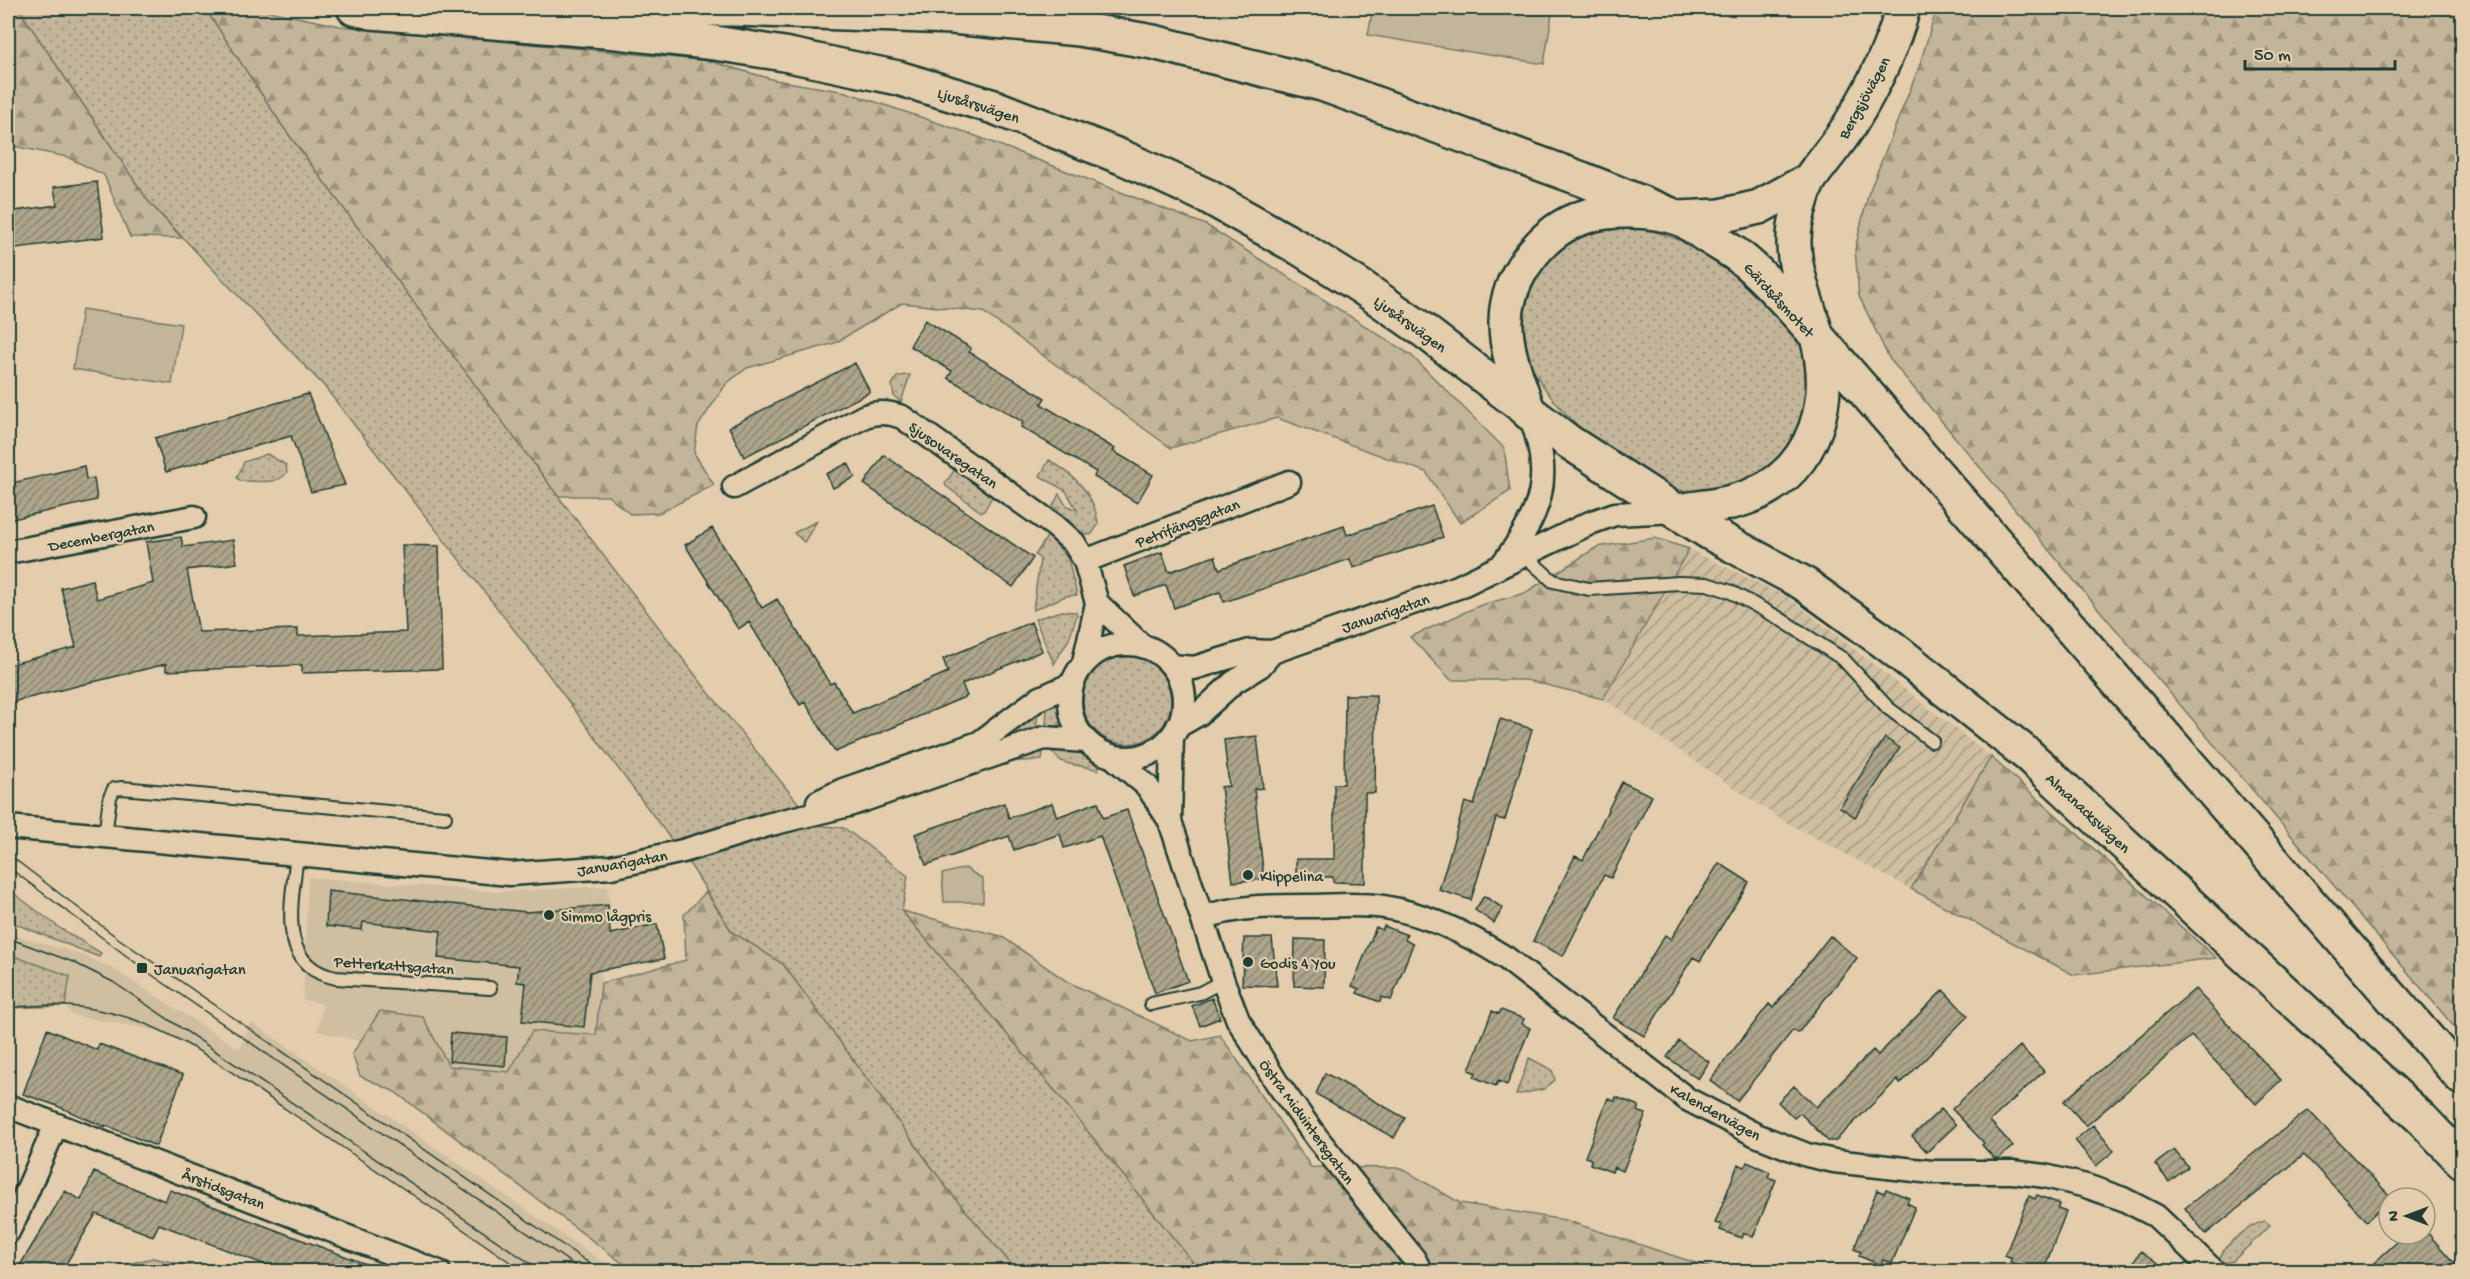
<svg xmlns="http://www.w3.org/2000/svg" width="2470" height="1279" font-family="'Gochi Hand',sans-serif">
  <defs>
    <pattern id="industrial-furrows" width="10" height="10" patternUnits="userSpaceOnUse" patternTransform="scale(1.5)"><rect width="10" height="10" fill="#cfbea0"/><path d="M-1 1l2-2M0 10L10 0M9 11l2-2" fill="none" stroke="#a79c83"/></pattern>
    <pattern id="grass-dots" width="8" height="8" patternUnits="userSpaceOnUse" patternTransform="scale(1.5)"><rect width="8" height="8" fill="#c3b599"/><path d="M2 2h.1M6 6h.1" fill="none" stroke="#9e947e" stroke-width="1.8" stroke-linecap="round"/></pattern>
    <pattern id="forest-firs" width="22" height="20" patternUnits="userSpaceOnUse" patternTransform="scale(1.5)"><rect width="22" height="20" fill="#c3b599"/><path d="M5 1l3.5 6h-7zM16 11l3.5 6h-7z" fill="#9e947e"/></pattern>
    <pattern id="building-hatch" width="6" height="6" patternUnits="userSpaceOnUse" patternTransform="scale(1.5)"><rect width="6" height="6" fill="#ada48a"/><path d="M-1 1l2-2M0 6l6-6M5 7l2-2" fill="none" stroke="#8c8772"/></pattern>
  </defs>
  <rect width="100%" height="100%" fill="#e3cdac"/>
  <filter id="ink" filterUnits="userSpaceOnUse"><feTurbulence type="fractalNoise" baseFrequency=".0167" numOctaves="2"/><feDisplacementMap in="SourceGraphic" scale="12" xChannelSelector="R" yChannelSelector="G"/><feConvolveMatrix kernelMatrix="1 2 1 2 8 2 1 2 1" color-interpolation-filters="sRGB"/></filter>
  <g filter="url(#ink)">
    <path fill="#cfbea0" d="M308,877L497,892L608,886L612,936L601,943V983L596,1036L532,1032L509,1072L449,1066L380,1011L360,1041L317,1031L323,1004L303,1000Z
      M8,933L82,955L110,967L239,1049L251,1022L616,1271H524L310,1125L182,1041L164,1032L72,1015L65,1006L70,976L8,954Z"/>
    <path fill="url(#industrial-furrows)" d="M1689,549L1789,598L1991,757L1911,889L1782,820L1603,699Z"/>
    <path fill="url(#grass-dots)" stroke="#717966" stroke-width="1.5" d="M18,8H205L284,128L558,496L706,689L816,825L844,828L908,876L902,911L1057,1093L1200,1271H1017L949,1191L783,964L732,932L693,869L536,658L324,386L148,201Z
      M1616,225C1687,232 1722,260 1770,309C1780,318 1798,335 1804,347C1808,356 1809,407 1811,420C1799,436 1782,463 1769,475C1763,480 1751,482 1744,485C1726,492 1709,495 1690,492C1635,484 1535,403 1525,346C1518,308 1537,264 1569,242C1583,233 1600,229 1616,225Z
      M905,375H910L901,402L894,396L892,385L897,377Z
      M267,454L286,465L287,472C279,486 255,480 241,481L237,478L244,462Z
      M1049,460C1073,474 1096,495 1098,525L1091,535L1082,533L1053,506L1059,494L1066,505L1077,510L1066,491L1040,476Z
      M955,469L993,495L984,511L981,512L946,486L945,484Z
      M817,521L804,542L794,533Z
      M1048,535L1068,559L1077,595L1066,596L1033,610L1040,559L1035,555Z
      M1062,611L1076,612L1077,615L1069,639L1054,664L1035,619Z
      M1083 700a44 44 0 1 1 88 0a44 44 0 1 1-88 0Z
      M1056,700L1063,724L1046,729L1047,703Z
      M1038,712L1036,731L1004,740Z
      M1039,746L1043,752L1042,760L1004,762Z
      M1071,746L1099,767L1098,770C1077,762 1060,770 1050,747Z
      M8,889L61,929L101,953L99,957L8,921Z
      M8,954L70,976L65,1006L8,1008Z
      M1529,1058L1552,1070L1555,1080L1544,1089L1516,1095Z
      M2265,1221L2270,1225L2233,1261L2223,1263L2220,1260C2221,1246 2251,1224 2265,1221Z"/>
    <path fill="url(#forest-firs)" stroke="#717966" stroke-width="1.5" d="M8,8H18L148,201L182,238L130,237L104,175L67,157L8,145Z
      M205,8H254L340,26L709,61L775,80L846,92L968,133L1206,225L1411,355L1504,448L1510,491L1460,523L1426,472L1277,418L1171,448L983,312L902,303L835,343L747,368L726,384L698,426L694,453L714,485L659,513L630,514L608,496H558L284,128Z
      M1937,8H2462V1036L2073,579L1889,358L1859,296L1855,249L1868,195L1919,67Z
      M1655,538L1689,549L1603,699L1526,680H1451L1410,637L1481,605L1525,593L1597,547Z
      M1991,757L2216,958L2074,975L1911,889Z
      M706,892L732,932L783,964L949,1191L1017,1271H633L395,1092L360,1076L352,1054L380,1011L423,1017L449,1066L509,1072L532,1031L596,1035L601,983L686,960L684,915Z
      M902,911L1001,936L1068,982L1192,1041L1220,1035L1311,1167L1401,1168L1460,1203L1565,1220L1720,1271H1200L1057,1093Z
      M153,1258L214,1271H97Z"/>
    <path fill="#c3b599" stroke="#717966" stroke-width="1.5" d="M1373,8H1553L1544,64L1368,35Z
      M82,309L181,324L172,384L73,369Z
      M965,868L983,879V902H944L942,874Z"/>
    <path fill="url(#building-hatch)" stroke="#1f3d34" stroke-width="1.5" d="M97,182L104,237L8,249V212L57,205L54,187Z
      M925,320L971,348L969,352L1045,398L1041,404L1115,449L1113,451L1153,475L1137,503L1094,477L1096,472L1021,427L1023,422L948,378L952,371L910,346Z
      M855,363L870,392L744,457L729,427Z
      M308,394L345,485L311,492L291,436L166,472L155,438Z
      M884,455L1033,558L1013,587L864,484Z
      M848,463L855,477L833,488L826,474Z
      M84,466L86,479L94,478L97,500L8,520V484Z
      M1432,506L1443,537L1353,568L1350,559L1224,602L1220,592L1174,608L1166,585L1134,596L1124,566L1162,552L1169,572L1215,556L1219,569L1344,526L1347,535Z
      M712,528L762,608L777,599L830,684L834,682L853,713L948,672L943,659L1031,622L1042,651L962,684L967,696L835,752L805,702L800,705L749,622L738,629L685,545Z
      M181,537L183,547L233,540L237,563L187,570L199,632L298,629V636L406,632L402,545L439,546L442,669L302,673V665L166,671V664L8,703V665L76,647L61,588L92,580L97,599L153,583L146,542Z
      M1345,695H1376L1375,793H1365V883L1333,882V877H1296V859H1334V784H1344Z
      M1500,719L1532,729L1505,820L1496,818L1471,900L1439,890L1465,802L1474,805Z
      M1257,736L1263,788L1254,789L1264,879L1233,882L1221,787L1229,786L1224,740Z
      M1885,738L1900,748L1855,817L1840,807Z
      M1622,782L1652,796L1611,878L1604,875L1563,956L1533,941L1575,856L1583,860Z
      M1098,802L1103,818L1127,810L1188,981L1155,993L1100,836L1064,848L1060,834L1014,850L1009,836L926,865L915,834L1004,803L1009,818L1052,803L1057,817Z
      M1719,863L1749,882L1700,961L1693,957L1644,1036L1613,1018L1665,935L1671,939Z
      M328,891L527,912L608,905L610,934L657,924L664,959L590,972L584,1027L522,1021L526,983L517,982L519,966L438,958L441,931L363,922L362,930L326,926Z
      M1484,896L1503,908L1494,923L1475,910Z
      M1384,926L1407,935L1405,940L1413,944L1391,1000L1382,997L1380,1002L1357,993L1359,989L1352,986L1376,927L1382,930Z
      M1830,936L1857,958L1798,1033L1793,1030L1737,1101L1710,1080L1769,1004L1773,1008Z
      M1244,938H1272L1277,986L1242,985Z
      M1295,939L1325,940L1324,987L1294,986Z
      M2195,989L2281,1080L2256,1104L2191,1036L2086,1126L2064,1101Z
      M1943,990L1968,1016L1900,1084L1897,1080L1835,1141H1828L1800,1113L1794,1118L1778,1102L1794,1086L1816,1107L1873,1050L1878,1055Z
      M1212,998L1220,1018L1200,1026L1192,1006Z
      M1501,1010L1524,1019L1522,1024L1530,1028L1507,1085L1498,1081L1496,1086L1474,1077L1476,1073L1469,1070L1492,1011L1499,1014Z
      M47,1029L97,1050L99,1044L183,1075L156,1146L105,1125V1127L55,1105L23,1094Z
      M451,1033L507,1037L505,1066L449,1061Z
      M1679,1041L1709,1062L1698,1079L1667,1057Z
      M2020,1046L2044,1071L1990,1121L2013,1146L1999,1158H1994L1982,1145L1984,1143L1952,1109Z
      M1325,1073L1405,1118L1394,1138L1316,1094Z
      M1616,1097L1639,1106L1637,1111L1646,1114L1623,1171L1614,1167L1612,1172L1590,1164L1591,1159L1585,1157L1608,1098L1615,1101Z
      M1941,1109L1956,1125L1927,1152L1912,1136Z
      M2308,1110L2391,1197L2367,1221L2304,1155L2206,1234L2185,1208Z
      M2093,1125L2114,1151L2096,1166L2075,1140Z
      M2174,1150L2188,1167L2169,1182L2155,1164Z
      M1747,1162L1770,1172L1768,1177L1776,1180L1753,1237L1744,1233L1742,1238L1720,1230L1722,1225L1715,1223L1738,1164L1745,1167Z
      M94,1172L165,1201L170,1190L387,1272H284L159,1224L153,1236L96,1214L61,1272H16L65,1191L81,1200Z
      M1886,1189L1909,1198L1907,1203L1915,1207L1892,1263L1883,1260L1881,1265L1859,1256L1861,1252L1854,1249L1877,1190L1884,1193Z
      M2037,1195L2060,1204L2058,1209L2066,1212L2044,1269L2034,1266L2032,1271L2010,1262L2012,1258L2005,1255L2029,1196L2035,1199Z
      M2425,1230L2462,1272H2364L2406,1234H2425Z
      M2141,1251L2170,1272H2127Z"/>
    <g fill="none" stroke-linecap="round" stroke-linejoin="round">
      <defs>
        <path id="lane" d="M1525,556L1553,581L1589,589L1679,583L1707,584L1729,591L1777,617L1843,659L1888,708L1932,741
          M105,836L110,797L114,789L122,788L445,817
          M297,853C293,899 274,966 336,978L490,988
          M1151,1004L1200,993L1223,981"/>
        <path id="street" d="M734,487L865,416C878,411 889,412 902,417L1055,526L1074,543L1085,561L1097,603L1142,646
          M8,552L194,517
          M1085,561L1289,482
          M1501,566C1542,512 1555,477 1529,413
          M1070 701a57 57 0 1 1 114 0a57 57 0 1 1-114 0Z
          M1084,662L1097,603
          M1172,666L1194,668L1250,651L1272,652L1458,587L1590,523L1615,514L1676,511
          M1178,726L1199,714L1234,682L1260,666L1272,652
          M1113,757L1147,786L1170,821L1223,981L1238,1020L1256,1049L1277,1083L1317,1138L1414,1259L1421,1272
          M818,802L843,790L979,743L1038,699L1072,684
          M1170,821L1172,736
          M8,827L510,874L611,867L683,851L767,825L849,805L1044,738L1086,741
          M1202,918C1237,906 1269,906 1306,906C1331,906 1359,903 1384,907C1428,914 1468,934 1506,958L1687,1099L1756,1135L1807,1155L1834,1161L1932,1172H2013L2045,1176L2086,1186L2123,1199L2156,1216L2215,1272
          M8,1106L439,1272
          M8,1232L17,1214L56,1125"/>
        <path id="secondary" d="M354,8L371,12L617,32L715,43L784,54L898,78L994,107L1124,158L1207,196L1301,249L1363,288L1423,330L1569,442L1710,533L1803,583L1890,646L2028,755L2422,1119L2462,1161
          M606,8L735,9L952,17L1079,29L1153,42L1322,84L1582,179L1679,218L1720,216L1759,207L1809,180
          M1529,413C1519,383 1505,352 1506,320C1507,277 1542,230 1584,217C1610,208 1652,210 1678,218C1688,221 1697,230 1705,235C1719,244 1735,252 1747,263C1767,280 1784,299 1801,318L2462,1078
          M1678,511C1702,507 1730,505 1753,495C1817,468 1834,398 1817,337C1807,299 1786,258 1797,217C1800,205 1804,189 1810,179C1823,160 1839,143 1851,123C1873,87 1892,48 1903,8"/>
      </defs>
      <use href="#lane" stroke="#1f3d34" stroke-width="16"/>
      <use href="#street" stroke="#1f3d34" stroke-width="27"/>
      <use href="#secondary" stroke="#1f3d34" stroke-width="38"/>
      <use href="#lane" stroke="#e3cdac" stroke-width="12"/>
      <use href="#street" stroke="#e3cdac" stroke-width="22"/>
      <use href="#secondary" stroke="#e3cdac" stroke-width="33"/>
      <path stroke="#1f3d34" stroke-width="1.5" d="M8,854L115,936L602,1272
        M8,867L152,975L584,1272
        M8,938L73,962L113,982L543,1272
        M8,1008C51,1002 97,1006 138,1021C192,1041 239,1078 287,1110C366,1163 446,1217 524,1272"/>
    </g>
  </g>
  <g fill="#1f3d34" stroke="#e3cdac" stroke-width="2">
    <circle cx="1248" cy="875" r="6"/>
    <circle cx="549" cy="915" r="6"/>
    <circle cx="1248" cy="962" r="6"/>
    <rect x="136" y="962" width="12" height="12" rx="3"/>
  </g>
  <g text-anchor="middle" stroke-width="4.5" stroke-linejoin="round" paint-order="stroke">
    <g font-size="16" fill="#1f3d34" stroke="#e3cdac">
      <text transform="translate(1863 97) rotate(-61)" y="6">Bergsjövägen</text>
      <text transform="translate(979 104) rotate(18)" y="6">Ljusårsvägen</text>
      <text transform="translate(1780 299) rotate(47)" y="6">Gärdsåsmotet</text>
      <text transform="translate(1411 323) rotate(36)" y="6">Ljusårsvägen</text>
      <text transform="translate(954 454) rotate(35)" y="6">Sjusovaregatan</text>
      <text transform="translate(1187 522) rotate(-21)" y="6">Petrifängsgatan</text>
      <text transform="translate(101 535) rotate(-11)" y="6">Decembergatan</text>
      <text transform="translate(1385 612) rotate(-19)" y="6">Januarigatan</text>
      <text transform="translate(2089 812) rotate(43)" y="6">Almanacksvägen</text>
      <text transform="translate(622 862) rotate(-10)" y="6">Januarigatan</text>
      <text transform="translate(394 964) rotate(4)" y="6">Petterkattsgatan</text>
      <text transform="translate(1716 1111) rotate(29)" y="6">Kalendervägen</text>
      <text transform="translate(1308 1121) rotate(54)" y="6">Östra Midvintersgatan</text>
      <text transform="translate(224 1188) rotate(21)" y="6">Årstidsgatan</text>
    </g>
    <g font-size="16" fill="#1f3d34" stroke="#e3cdac" text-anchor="start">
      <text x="1260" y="881">Klippelina</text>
      <text x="561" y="921">Simmo lågpris</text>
      <text x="1260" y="968">Godis 4 You</text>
      <text x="154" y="974">Januarigatan</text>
    </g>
  </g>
  <rect width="2470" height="1279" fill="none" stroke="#e3cdac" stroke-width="30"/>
  <rect x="15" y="15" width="2440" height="1249" fill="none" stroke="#1f3d34" stroke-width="2" filter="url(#ink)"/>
  <g transform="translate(2407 1216) rotate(270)"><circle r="28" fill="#e3cdac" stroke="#95937c" stroke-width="1.5"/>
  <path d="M0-4.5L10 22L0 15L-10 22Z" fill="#1f3d34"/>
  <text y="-9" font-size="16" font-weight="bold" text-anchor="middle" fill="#1f3d34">N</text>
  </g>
  <path d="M2245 60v9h150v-9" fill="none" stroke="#1f3d34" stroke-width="3"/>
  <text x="2254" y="60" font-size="18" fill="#1f3d34" stroke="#e3cdac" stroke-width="4.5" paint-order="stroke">50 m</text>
</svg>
